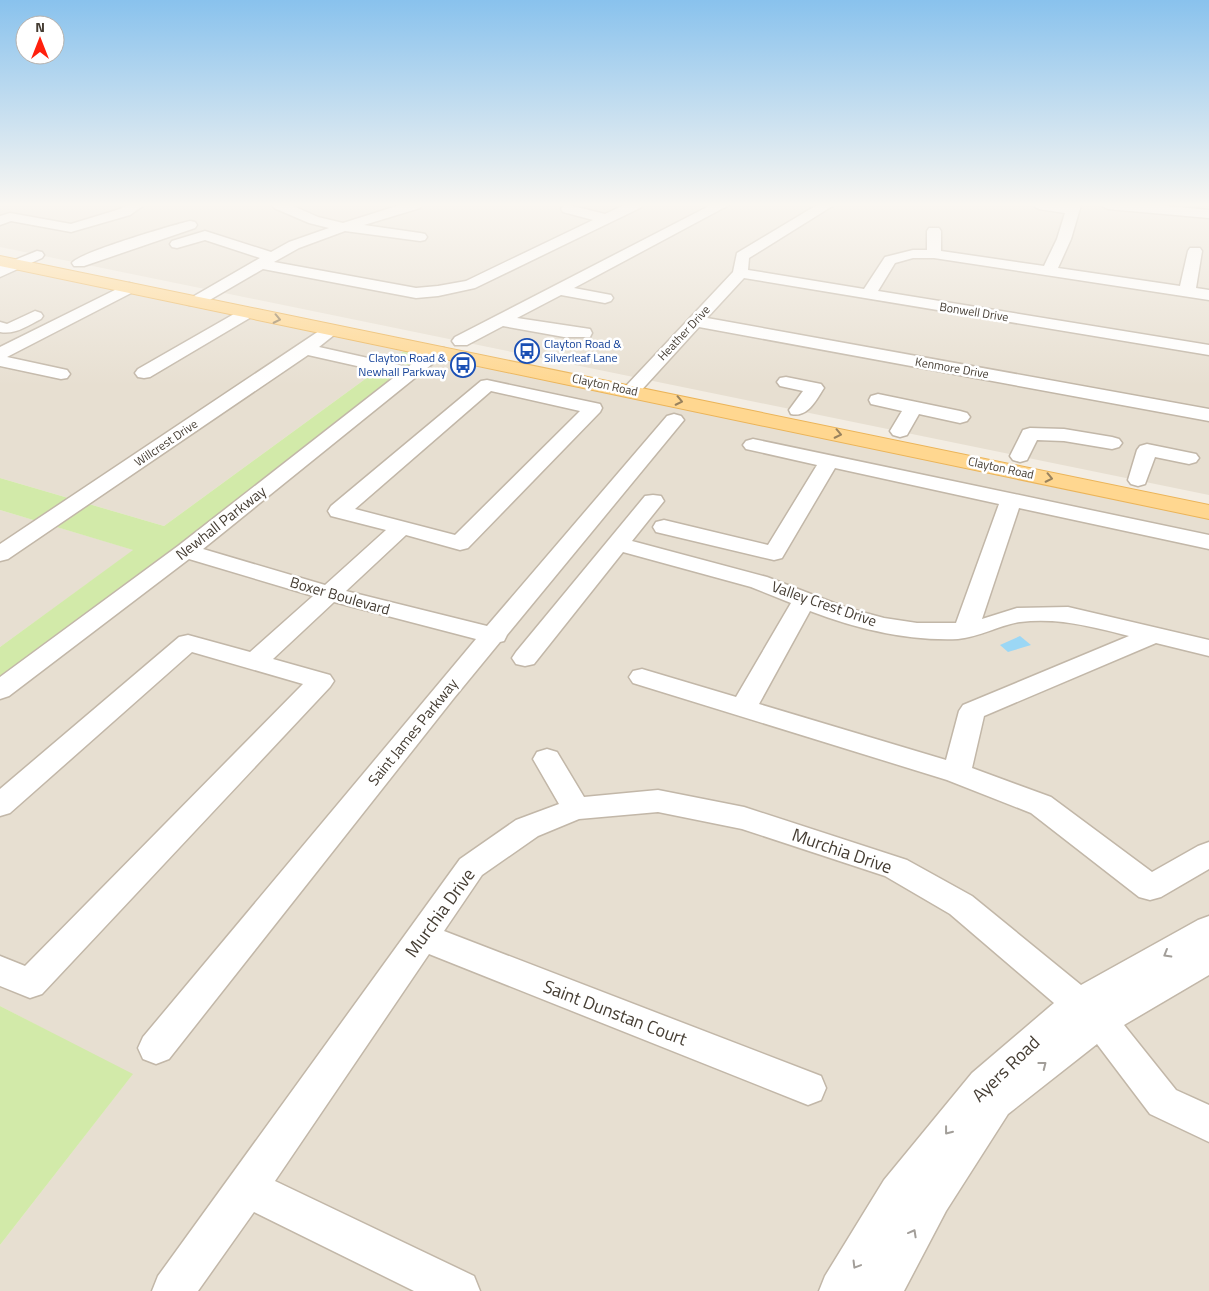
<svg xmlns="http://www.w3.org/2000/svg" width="1209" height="1291" font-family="'Titillium Web',sans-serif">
  <rect width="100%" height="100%" fill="#f3ede3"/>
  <path fill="#e7dfd1" d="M0,205H1209V495L0,247Z
    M0,261L409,347L164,526L0,478Z
    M438,352L1209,512V929L1079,1003L843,1291H0V1245L132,1075L0,1006V690Z
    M0,510L134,550L0,647Z
    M1209,958V1291H881L995,1102Z"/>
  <path fill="#d2eaa9" d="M409,347L438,352L0,690V647L133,550L0,510V478L164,526Z
    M0,1006L133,1074L0,1245Z"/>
  <path fill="#9bd7f5" d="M1020,636L1031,645L1008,652L1000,645Z"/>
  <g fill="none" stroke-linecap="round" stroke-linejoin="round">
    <defs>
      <path id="minor" d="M127,205H144L130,215L71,232L11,221L0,225V216L10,213L71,224L120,209Z
        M272,205H291L318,217L343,223L400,205H422L420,208L364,225L420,233L425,234L427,237L425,240L420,241L345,231L299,248L274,262L416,288L438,286L466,281L593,220L563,212L561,209L563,206L569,205L605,214L624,205H642L640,208L475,288L438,296L416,298L263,269L201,305H189L187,302L189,299L260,258L205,240L177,248L172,247L170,244L172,241L205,231L271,252L289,242L329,228L309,223L274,208Z
        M711,205H729L574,288L611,295L613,298L611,301L605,303L561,295L517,318L590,329L592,333L590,337H564L503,326L467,345H455L452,341L455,337Z
        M817,205H834L749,258L748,270L864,289L885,257L913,250H927V231L929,228H939L941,231V251L1044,266L1057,239L1065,213L1039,209L1032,205H1081L1071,239L1058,268L1180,286L1188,251L1190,248H1200L1202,251L1196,288L1209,290V300L934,258H913L895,263L878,291L1209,345V355L744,278L707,318L1209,409V421L699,327L637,395L631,396L625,395L622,391L625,387L733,272L737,253Z
        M1101,205H1157L1209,210V218L1108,209Z
        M190,221L195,222L197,225L195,228L84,266H74L72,263C78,253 173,225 190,221Z
        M37,251L42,252L44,255L42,258L0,277V266Z
        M129,283L135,285L137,288L135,291L7,357L67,370L70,374L67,378L61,379L0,366V347Z
        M247,308L253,310L255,313L253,316L150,377L144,378L138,377L135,373L138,369L241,310Z
        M35,311L41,313L43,316L41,319C27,326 15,335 0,332V322L7,324Z
        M331,326L337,327L339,331L319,347L408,367C419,359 430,345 444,348L447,352L203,549L325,585L386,530L331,516L328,511L331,506L481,381L487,380L600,404L602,408L600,412L468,548L460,550L406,535L346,591L487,626L667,416L674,414L681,416L684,420L507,635L504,641L500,642L454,698L169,1059L156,1064L143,1059L138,1048L143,1037L476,639L334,602L273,659L330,675L334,681L330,687L42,994L30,998L0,986V956L25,966L303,684L192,652L10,813L0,816V789L179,637L188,635L250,652L313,596L189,559L9,696L0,699V677L178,546L397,375L308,355L8,559L0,561V544L325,327ZM491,391L580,411L455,535L355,509Z
        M786,377L821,384L824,388C816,400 808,418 791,414L789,410L803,391L780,386L777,382L780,378Z
        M878,394L960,411L967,413L970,417L967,421L960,423L919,414L907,435L900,437L893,435L890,431L902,411L871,404L869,400L871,396Z
        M1030,428L1064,429L1112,437L1119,439L1122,443L1119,447L1112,449L1064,441L1037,440L1027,460L1020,462L1013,460L1010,456L1023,430Z
        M753,439L1209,535V549L1019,508L982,619L1017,608L1068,607L1209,640V656L1156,643L984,716L972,768L1051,797L1152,872L1198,846L1209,842V869L1161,897L1150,900L1139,897L1031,813L947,780L633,683L629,677L633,671L642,669L736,697L791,603L751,587L623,552L534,664L525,666L516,664L512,658L516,652L645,496L653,495L661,496L664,501L632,541L767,577L847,608L884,618L917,623H956L999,504L835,468L782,558L774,560L656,532L653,527L656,522L664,520L768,545L817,465L746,449L743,445L746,441ZM810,611C857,629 908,641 958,639C980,637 1000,625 1020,622C1058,617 1093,627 1129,636L963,705L959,711L946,760L759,704Z
        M1147,444L1196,454L1199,458L1196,462L1189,464L1155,457L1145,484L1138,486L1131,484L1128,480L1137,450L1140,446Z
        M547,749L557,752L584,797L658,790L744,807L907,860L972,896L1081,985L1198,920L1209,916V975L1124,1025L1176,1090L1209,1105V1142L1150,1114L1097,1044L1008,1114L946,1211L904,1291H819L825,1276L884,1180L972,1073L1054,1003L950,914L885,876L742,829L658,812L579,819L538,836L482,875L444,931L821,1076L826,1088L821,1100L808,1105L429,954L275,1181L474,1276L480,1291H414L254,1212L198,1291H152L158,1276L460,859L516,820L559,804L533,759L537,752Z"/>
      <path id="major" d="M0,256L1209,505V519L0,266Z"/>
    </defs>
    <use href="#minor" stroke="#c2b7a8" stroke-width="3"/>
    <use href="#major" stroke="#ebb459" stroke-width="2"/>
    <use href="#minor" fill="#fff" fill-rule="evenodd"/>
    <use href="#major" fill="#ffd790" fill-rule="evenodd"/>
  </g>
  <defs><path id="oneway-chevron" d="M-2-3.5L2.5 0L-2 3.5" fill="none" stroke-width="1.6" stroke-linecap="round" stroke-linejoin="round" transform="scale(1.25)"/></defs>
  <g stroke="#99825d">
    <use href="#oneway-chevron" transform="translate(277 319) rotate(12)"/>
    <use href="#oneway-chevron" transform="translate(679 401) rotate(12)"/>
    <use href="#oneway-chevron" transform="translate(838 434) rotate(12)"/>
    <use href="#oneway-chevron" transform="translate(1049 478) rotate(12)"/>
  </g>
  <g stroke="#a29e99">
    <use href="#oneway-chevron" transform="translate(1167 954) rotate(150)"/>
    <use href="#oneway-chevron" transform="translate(1043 1065) rotate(-38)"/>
    <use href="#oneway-chevron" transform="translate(948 1131) rotate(128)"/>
    <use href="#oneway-chevron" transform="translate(913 1233) rotate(-61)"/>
    <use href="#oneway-chevron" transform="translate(856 1265) rotate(121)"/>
  </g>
  <linearGradient id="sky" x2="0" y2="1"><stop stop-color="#89c2ed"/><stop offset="0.53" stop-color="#faf7f2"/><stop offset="1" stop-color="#faf7f2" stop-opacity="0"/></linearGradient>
  <rect width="1209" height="386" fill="url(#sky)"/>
  <defs>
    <symbol id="bus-ring" viewBox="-11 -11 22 22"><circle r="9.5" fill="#fff" stroke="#1a4fb4" stroke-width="1.5"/><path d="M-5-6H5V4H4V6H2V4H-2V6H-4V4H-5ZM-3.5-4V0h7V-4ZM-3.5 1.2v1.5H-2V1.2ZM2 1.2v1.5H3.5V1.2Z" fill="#1a4fb4"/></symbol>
  </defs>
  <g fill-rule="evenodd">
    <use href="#bus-ring" x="513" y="337" width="28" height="28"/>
    <use href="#bus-ring" x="449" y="351" width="28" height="28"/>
  </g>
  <g text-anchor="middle" stroke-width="5" stroke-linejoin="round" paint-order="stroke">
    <g font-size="12" fill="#453d33" stroke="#fff">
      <text transform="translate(974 312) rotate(9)" y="4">Bonwell Drive</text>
      <text transform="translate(684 333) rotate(-47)" y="4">Heather Drive</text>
      <text transform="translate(952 368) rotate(10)" y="4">Kenmore Drive</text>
      <text transform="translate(605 385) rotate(12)" y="4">Clayton Road</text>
      <text transform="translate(166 443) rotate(-34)" y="4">Willcrest Drive</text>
      <text transform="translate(1001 468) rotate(12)" y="4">Clayton Road</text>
    </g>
    <g font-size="12" fill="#164399" stroke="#fff" text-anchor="start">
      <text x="544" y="348">Clayton Road &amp;<tspan x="544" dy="14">Silverleaf Lane</tspan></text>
      <text x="446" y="362" text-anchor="end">Clayton Road &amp;<tspan x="446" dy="14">Newhall Parkway</tspan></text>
    </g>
    <g font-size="15" fill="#453d33" stroke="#fff">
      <text transform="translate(221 523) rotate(-38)" y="5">Newhall Parkway</text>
      <text transform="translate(340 596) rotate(16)" y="5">Boxer Boulevard</text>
      <text transform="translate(824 604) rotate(19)" y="5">Valley Crest Drive</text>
      <text transform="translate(413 732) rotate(-51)" y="5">Saint James Parkway</text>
    </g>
    <g font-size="18" fill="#453d33" stroke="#fff">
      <text transform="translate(842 851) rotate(19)" y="6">Murchia Drive</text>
      <text transform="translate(440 913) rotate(-54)" y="6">Murchia Drive</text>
      <text transform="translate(615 1013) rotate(21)" y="6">Saint Dunstan Court</text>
      <text transform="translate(1006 1069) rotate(-44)" y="6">Ayers Road</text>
    </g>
  </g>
  <g transform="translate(40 40)"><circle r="24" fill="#ffffff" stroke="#b5b1ad"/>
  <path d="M0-4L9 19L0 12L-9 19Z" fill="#ff200e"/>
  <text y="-8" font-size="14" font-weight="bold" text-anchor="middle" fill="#453d33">N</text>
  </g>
</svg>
